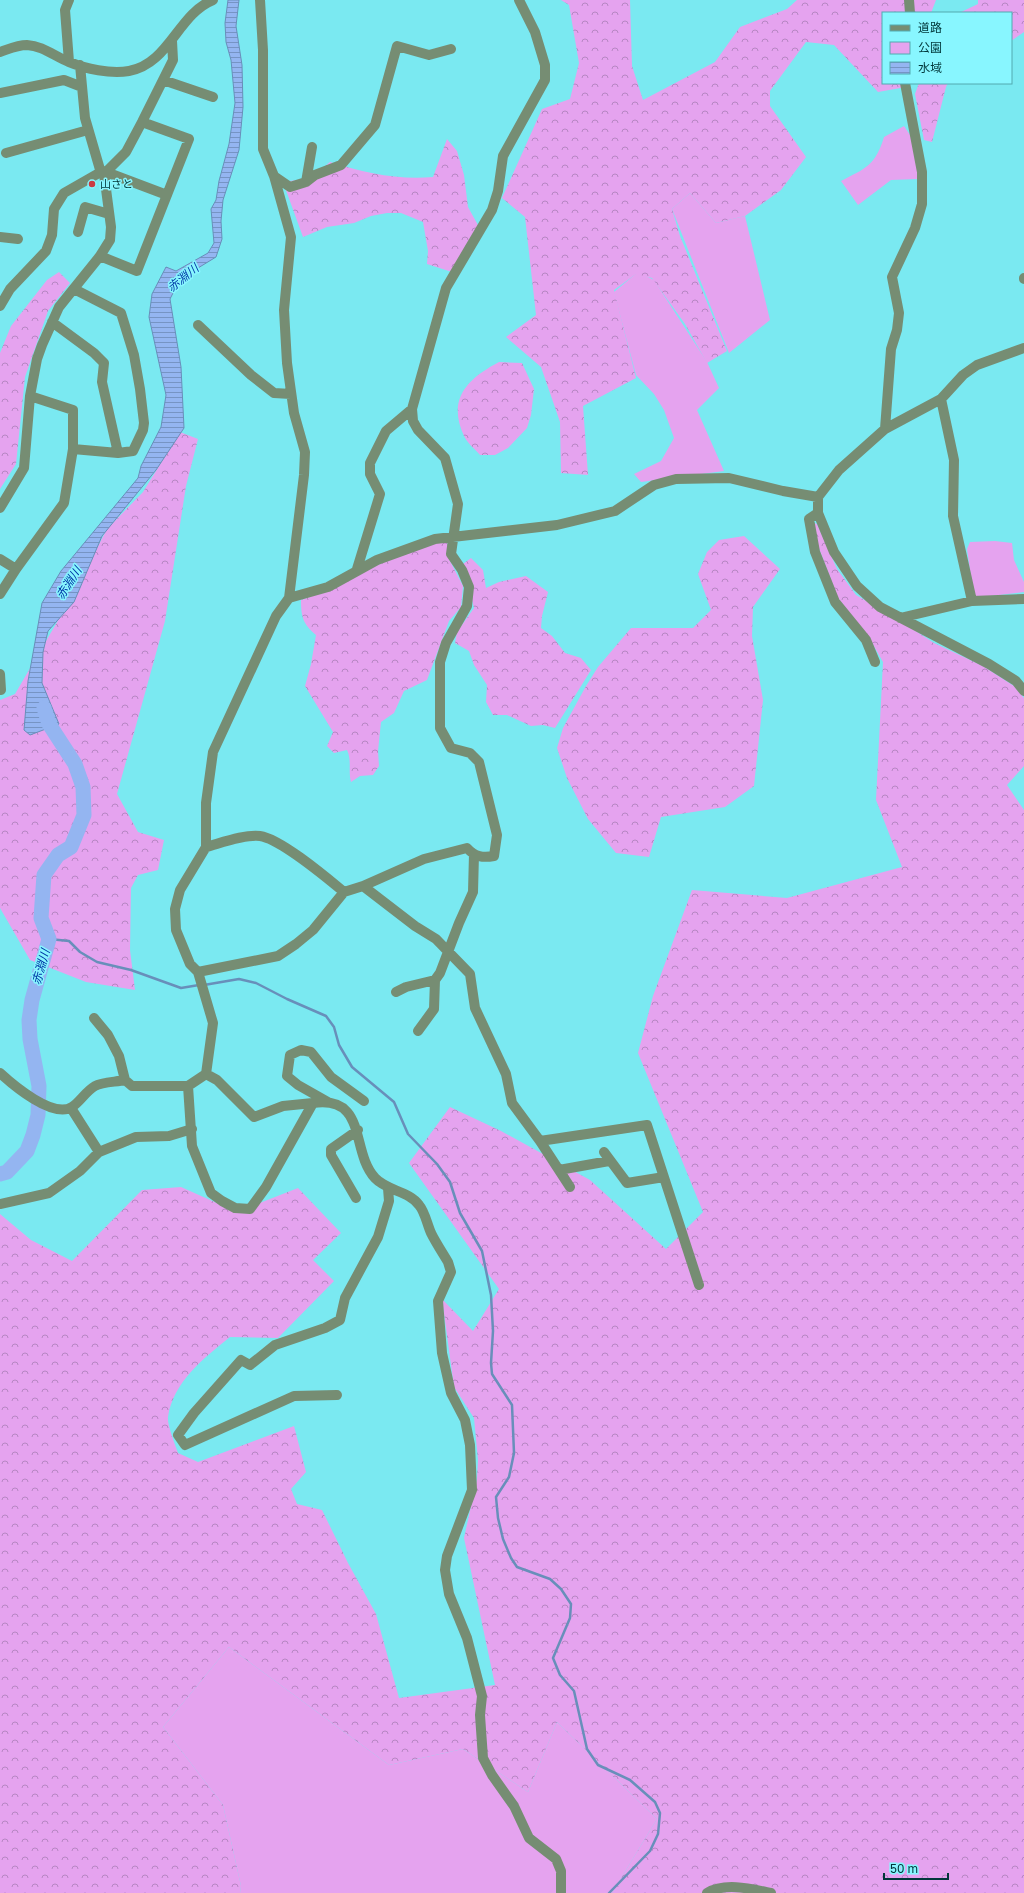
<svg xmlns="http://www.w3.org/2000/svg" width="1024" height="1893" font-family="'Golos Text','Noto Sans JP',sans-serif">
  <defs>
    <pattern id="forest-crowns" width="20" height="18" patternUnits="userSpaceOnUse"><rect width="20" height="18" fill="#e5a3ef"/><path d="M2 6a3 3 0 1 1 6 0M12 15a3 3 0 1 1 6 0" fill="none" stroke="#b786c3"/></pattern>
    <pattern id="water-rules" width="6" height="5" patternUnits="userSpaceOnUse"><rect width="6" height="5" fill="#94b5f1"/><path d="M0 2.5h6" fill="none" stroke="#7694c4"/></pattern>
  </defs>
  <rect width="100%" height="100%" fill="#7ae9f1"/>
  <path fill="#e5a3ef" d="M904,126L914,141L918,179L891,180L858,205L841,181C866,168 875,166 884,137Z
    M690,193L716,223L745,216L770,320L729,353L672,209Z
    M638,272L654,280L707,362L719,388L697,410L724,471L641,482L634,474L661,461L674,438L664,410L654,394L636,375L614,292Z
    M995,541L1012,543L1014,560L1024,582V592L974,598L967,549L970,542Z
    M229,1647L389,1765L463,1749L528,1792L557,1722L657,1819L612,1893H240L241,1886L223,1805L163,1727Z"/>
  <path fill="url(#forest-crowns)" d="M561,0H630L632,66L643,100L715,62L740,27L787,9L797,0H936L931,13H883V83H907L906,87L878,92L834,45L806,42L770,91V106L806,157L781,190L745,216L716,223L690,193L672,209L680,236L727,351L707,363L685,324L652,278L636,274L614,290L636,378L583,406L588,475L561,473L560,422L541,367L506,337L536,315L525,217L502,198L542,109L570,99L579,63L569,5Z
    M978,0H1024V32L1011,41V13H959L978,4Z
    M919,83H948L946,87L932,142L924,140L915,94Z
    M447,139L457,151L464,175L468,207L479,227L455,273L427,264L428,251L423,222L401,213H387L371,216L354,223L327,227L303,237L283,182L311,178L330,162C364,173 398,180 433,177Z
    M59,272L70,283L48,311L25,377L16,464L0,489V353L11,326L47,280Z
    M499,362L522,363L534,389L531,415L527,428L508,448L495,455H480C475,449 467,443 464,436C447,399 467,379 499,362Z
    M180,432L198,439L186,486L165,621L117,794L138,832L164,840L158,870L138,875L131,888L130,950L135,990L86,982L30,960L0,908V700L15,694L67,605L107,529L143,492Z
    M814,523L817,524L837,569L856,595L896,618L934,643L983,666L1014,686L1024,698V766L1007,785L1024,810V1893H612L657,1819L557,1722L528,1792L463,1749L389,1765L229,1647L163,1727L223,1805L241,1886L240,1893H0V1214L31,1240L72,1261L142,1190L181,1187L237,1212L298,1188L341,1233L313,1260L334,1281L278,1338L230,1337C204,1358 173,1382 168,1417C167,1425 175,1444 178,1453L198,1462L294,1426L306,1472L291,1489L297,1504L322,1510L348,1563L376,1614L399,1698L495,1685L464,1538L477,1479L478,1460L474,1418L454,1387L442,1299L473,1331L499,1289L409,1163L450,1107L501,1131L590,1180L666,1249L703,1212L638,1053L653,996L692,890L787,898L902,867L876,800L883,662L871,641L838,598L818,546Z
    M744,536L780,569L753,607L752,636L763,700L754,786L725,807L661,817L649,857L616,853L588,819L567,778L557,748L563,728L586,686L598,667L631,628H693L711,610L698,574L707,552L719,540Z
    M447,539L449,559L463,586L461,607L449,621L427,680L404,691L394,713L381,722L378,751L379,766L373,775L360,776L351,782C348,771 352,760 347,750L334,753L327,746L333,732L305,686L311,664L316,635C303,624 301,617 301,600L339,586L364,571L398,556Z
    M471,558L483,570L486,588L499,582L526,576L548,592L542,616L541,628L552,636L565,653L581,658L591,670L555,728L543,725L531,726L507,715H493L486,702L487,685L474,665L469,651L455,643L457,632L474,608L463,564Z"/>
  <path fill="url(#water-rules)" stroke="#688fba" d="M228,0H239L236,26L242,65L243,107L239,150L223,200L221,221L222,239L216,257L180,279L170,299L181,367L184,428L156,470L102,536L74,602L48,631L43,652L42,683L59,724L30,735L24,730L28,681L42,603L61,571L138,478L141,466L161,427L166,395L149,317L152,294L166,267L176,271L208,253L214,243L211,209L216,200L219,181L229,144L235,103L231,60L226,42L225,23Z"/>
  <g fill="none" stroke-linecap="round" stroke-linejoin="round">
    <path stroke="#688fba" stroke-width="2.5" d="M49,939L69,941L80,952L97,962L131,970L181,988L199,985
      M204,985L239,979L256,983L287,999L326,1016L334,1027L339,1045L352,1067L394,1102L408,1134L437,1164L450,1182L460,1213L482,1251L491,1295L493,1331L491,1363L492,1374L512,1405L514,1453L509,1477L496,1497L498,1518L503,1539L511,1558L517,1567L550,1579L561,1589L571,1604L570,1618L553,1658L560,1675L574,1691L587,1749L598,1765L630,1780L655,1802L660,1813L658,1834L650,1851L609,1893"/>
    <path stroke="#94b5f1" stroke-width="15" d="M0,1174L7,1172L27,1151L33,1135L38,1115L39,1086L30,1039L29,1020L32,1000L49,939L41,918L44,875L58,855L71,847L84,815L83,787L75,764L49,724L44,708"/>
    <path stroke="#768d73" stroke-width="10" d="M69,0L65,10L69,62
      M909,0L910,13
      M0,52C9,49 17,45 27,45C43,46 54,56 69,62C86,69 110,74 129,71C169,64 178,14 213,0
      M80,65L85,118L101,173
      M163,80L213,97
      M0,93L64,80L82,87
      M6,153L88,130
      M106,172L167,195
      M104,174L126,152L142,122L173,60L172,41
      M274,176L290,187L306,182L315,175L341,165L375,125L397,46L429,55L451,49
      M306,182L312,147
      M78,232L85,207L109,214
      M0,237L18,239
      M100,256L137,271L189,139L142,122
      M1024,278V279
      M0,306L10,289L46,251L52,235L54,209L64,193L99,173L104,174
      M52,322L94,353L104,363L102,382L118,453
      M198,325L251,375L274,393L291,394
      M1024,348L977,365L963,375L941,399L885,429L839,470L818,497V513L834,552L857,586L880,607L989,664L1016,681L1024,691
      M941,399L954,460L953,516L972,601
      M885,429L891,349L897,330L899,313L892,277L915,228L922,204V172L905,83
      M73,449L118,453L133,451L143,430L144,423L140,389L134,355L121,313L74,289
      M0,508L24,468L30,396L37,359L42,345L59,307L100,256L110,240L111,227L104,174
      M818,513L809,519L815,552L835,602L866,640L875,662
      M0,559L16,569
      M357,569L380,494L370,474V463L386,431L412,409
      M0,594L16,569L64,503L73,449V410L30,396
      M289,598L328,587L377,560L435,539L557,525L615,511L654,485L676,479L729,478L783,491L818,497
      M900,618L972,601L1024,599
      M0,674L1,690
      M206,847C221,843 245,834 260,836C281,839 327,878 344,892L363,886L415,926L436,939L470,974L475,1008L506,1074L512,1103L540,1141L570,1187
      M363,886L424,859L467,848C475,857 483,858 494,856L497,835L479,762L470,753L451,748L440,728V662L446,643L467,606L469,587L462,570L451,554L458,504L445,458L418,430L413,421L412,409L446,288L492,210L498,191L503,156L545,80V65L535,32L519,0
      M198,972L278,956L296,944L313,930L344,892
      M396,992L406,987L435,980L440,973L459,923L473,892L474,854
      M94,1018L108,1035L119,1056L125,1080L132,1086H188L206,1074L213,1023L198,972L190,964L176,930L175,909L180,890L206,847V803L213,752L276,616L289,598L304,475L305,452L294,413L287,363L284,310L291,237L274,176L263,149V50L260,0
      M418,1031L434,1009L435,980
      M0,1073C13,1085 53,1119 72,1107C80,1102 86,1091 95,1086C102,1082 116,1082 125,1080
      M206,1074L217,1080L254,1117L283,1106L313,1103
      M188,1086L192,1146L211,1193L222,1201L235,1208L250,1209L266,1187L313,1103C368,1095 350,1151 375,1178C387,1191 409,1191 419,1205C425,1212 427,1224 431,1233C436,1243 442,1252 448,1262L451,1272L438,1301L442,1353L451,1393L465,1420L470,1445L472,1490L447,1556L445,1570L449,1594L467,1638L482,1696L480,1715L483,1758L492,1775L514,1806L529,1838L556,1859L561,1871V1892
      M328,1102L298,1085L287,1076L290,1055L301,1050L311,1052L331,1077L364,1101
      M71,1108L99,1152
      M540,1141L647,1125L699,1285
      M604,1152L627,1183L664,1177
      M559,1170L609,1161
      M356,1198L331,1155V1149L358,1130
      M0,1204L49,1193L80,1171L99,1152L136,1137L169,1136L192,1129
      M337,1395L294,1396L185,1445L178,1435L194,1413L241,1360L250,1365L275,1345L325,1328L340,1320L345,1298L378,1237L389,1201L388,1188
      M707,1893C725,1882 752,1889 771,1893"/>
  </g>
  <circle fill="#ca3b43" stroke="#88f6ff" stroke-width="1.5" cx="92" cy="184" r="4"/>
  <g text-anchor="middle" stroke-width="3" stroke-linejoin="round" paint-order="stroke">
    <g font-size="11" fill="#01373a" stroke="#88f6ff" text-anchor="start">
      <text x="100" y="188">山さと</text>
    </g>
    <g font-size="12" font-style="italic" fill="#0039a7" stroke="#88f6ff">
      <text transform="translate(183 278) rotate(-39)" y="4">赤淵川</text>
      <text transform="translate(69 583) rotate(-57)" y="4">赤淵川</text>
      <text transform="translate(41 967) rotate(-74)" y="4">赤淵川</text>
    </g>
  </g>
  <rect x="882" y="12" width="130" height="72" fill="#88f6ff" stroke="#52aab0"/>
  <rect x="890" y="25" width="20" height="6" fill="#768d73" stroke="#52aab0"/>
  <text x="918" y="32" font-size="12" fill="#01373a">道路</text>
  <rect x="890" y="42" width="20" height="12" fill="#e5a3ef" stroke="#52aab0"/>
  <text x="918" y="52" font-size="12" fill="#01373a">公園</text>
  <rect x="890" y="62" width="20" height="12" fill="url(#water-rules)" stroke="#52aab0"/>
  <text x="918" y="72" font-size="12" fill="#01373a">水域</text>
  <path d="M884 1873v6h64v-6" fill="none" stroke="#01373a" stroke-width="2"/>
  <text x="890" y="1873" font-size="12" fill="#01373a" stroke="#88f6ff" stroke-width="3" paint-order="stroke">50 m</text>
</svg>
